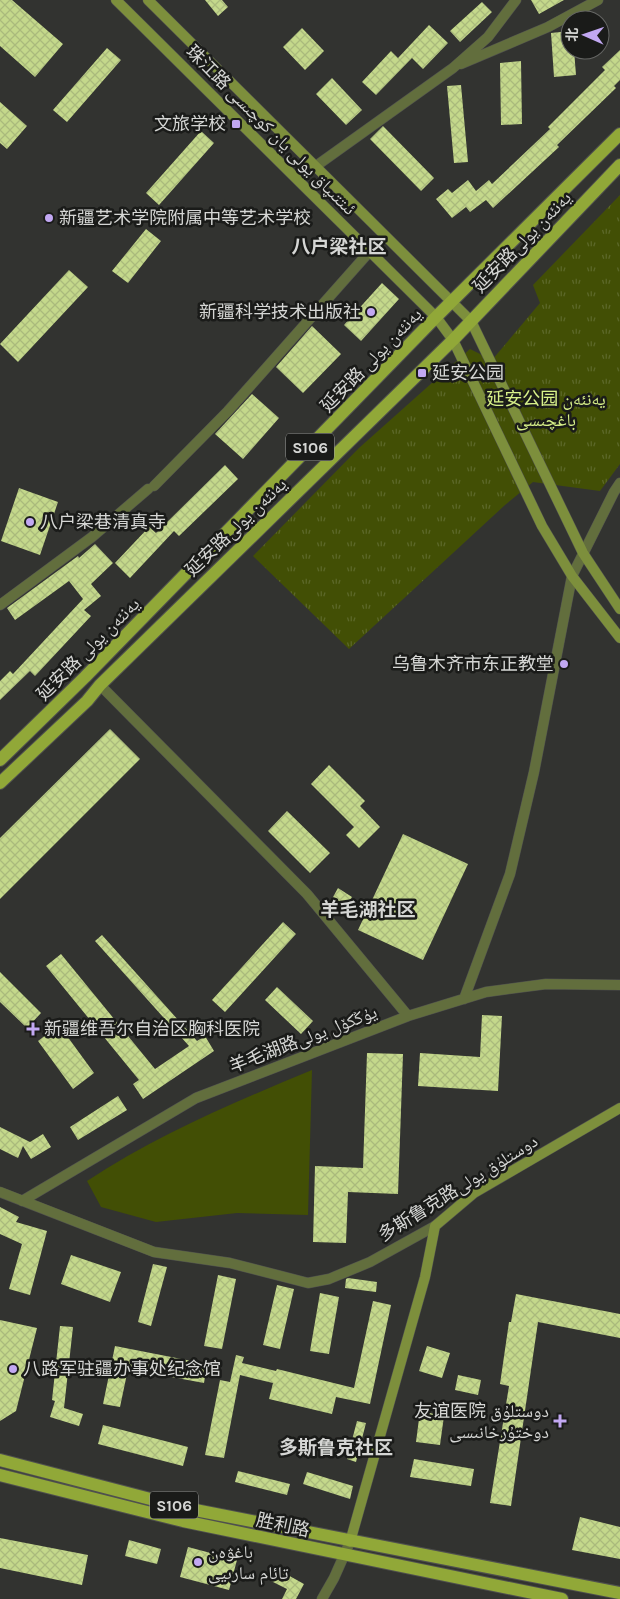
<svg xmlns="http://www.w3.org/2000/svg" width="620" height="1599" font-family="Karla,'Noto Naskh Arabic','Noto Sans SC',sans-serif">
  <defs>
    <pattern id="park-tufts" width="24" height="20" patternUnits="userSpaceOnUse" patternTransform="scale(1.25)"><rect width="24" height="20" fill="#424f05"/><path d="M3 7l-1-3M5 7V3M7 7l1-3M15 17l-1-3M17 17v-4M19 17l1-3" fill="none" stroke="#5c6829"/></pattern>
    <pattern id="building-cross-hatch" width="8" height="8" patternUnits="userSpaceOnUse" patternTransform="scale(1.25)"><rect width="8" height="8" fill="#c4d88b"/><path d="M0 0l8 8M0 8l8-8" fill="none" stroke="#aaba7c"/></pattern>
  </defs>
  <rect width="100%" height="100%" fill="#323330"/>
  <path fill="#424f05" d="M312,1070L308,1215L237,1213L156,1222L101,1207L87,1181C157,1135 235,1102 312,1070Z"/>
  <path fill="url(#park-tufts)" d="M620,195V464L600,491L533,482L505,505L349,649L253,556L359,448L470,349L492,360L540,303L533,285Z"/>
  <path fill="url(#building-cross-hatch)" d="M0,0H12L63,44L35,77L0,46Z
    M205,0H222L228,7L218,16Z
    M531,0H564L539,14Z
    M482,2L492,12L460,42L450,31Z
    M429,25L448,43L423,69L412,58L376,95L362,82L391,51L398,58Z
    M302,28L324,51L305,70L283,47Z
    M570,31V50H574L576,75L554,77L551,33Z
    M107,48L121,60L67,122L53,110Z
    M620,50V80L614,86L616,88L557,145L559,147L493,208L486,200L470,212L466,207L452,218L436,199L448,189L452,193L468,180L476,191L489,180L492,184L550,129L548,127L605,70L602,67Z
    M521,61L522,124L501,125L500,63Z
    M332,78L362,110L346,125L316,94Z
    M461,85L468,162L454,163L447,86Z
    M0,102L27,126L7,149L0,143Z
    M383,126L434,178L421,191L370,139Z
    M201,131L214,143L159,205L146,193Z
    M146,229L161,241L128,283L112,271Z
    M69,270L88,287L18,362L0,344Z
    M382,283L399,299L361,341L344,325Z
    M312,326L341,354L303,393L276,367Z
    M252,394L279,418L243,459L215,434Z
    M225,465L238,479L179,536L174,531L130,578L115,563L149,527L156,533Z
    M19,488L58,502L40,555L1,541Z
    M95,544L113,563L91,584L101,596L84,610L91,616L35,676L30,671L0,700V681L10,671L13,674L83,599L69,581L15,620L7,608L78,556L79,558Z
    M110,729L140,759L0,899V838Z
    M329,765L365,801L360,806L380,827L359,848L346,835L354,827L311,784Z
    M287,811L330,853L310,873L268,831Z
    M403,834L468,864L423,960L358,930Z
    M338,888L352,897L342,914L328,906Z
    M283,922L296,934L225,1012L212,1000Z
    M102,935L197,1041L205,1036L214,1051L143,1099L133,1084L139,1080L46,966L61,954L155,1069L189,1046L95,941Z
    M0,972L41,1013L27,1028L0,1002Z
    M277,987L313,1021L301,1034L265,1000Z
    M482,1015L502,1016L498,1091L418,1086L420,1053L480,1057Z
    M59,1025L94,1073L73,1089L38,1041Z
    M367,1053L403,1054L398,1194L348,1192L346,1243L313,1242L315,1166L363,1168Z
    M118,1096L127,1110L78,1140L70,1127Z
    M0,1127L30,1142L43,1134L51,1147L31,1159L23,1146L18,1158L0,1149Z
    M0,1207L19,1217L16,1222L47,1231L30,1295L9,1289L22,1244L0,1234Z
    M71,1255L121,1272L110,1302L61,1284Z
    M153,1264L167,1267L151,1326L138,1322Z
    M218,1275L236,1279L222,1349L204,1346Z
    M348,1278L377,1282L376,1292L345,1288L346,1279Z
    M277,1285L294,1289L280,1349L263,1345Z
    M320,1293L339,1297L329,1354L310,1351Z
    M516,1294L620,1314V1338L538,1322L511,1506L490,1503L509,1386L500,1384L509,1322H511Z
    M373,1301L391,1305L370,1404L336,1397L332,1414L269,1399L273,1383L240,1375L224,1458L205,1455L220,1380L230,1382L236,1355L244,1357L242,1363L276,1371L277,1369L354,1388Z
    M0,1320L37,1328L16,1411L0,1421Z
    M60,1326L73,1327L64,1408L83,1414L79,1426L50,1417L55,1401L52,1400Z
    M115,1346L207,1364L204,1383L128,1369L120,1407L103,1404Z
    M427,1346L450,1353L442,1378L419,1371Z
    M458,1375L481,1380L478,1395L455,1390Z
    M420,1411L444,1416L440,1445L416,1442Z
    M357,1421L366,1423L356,1462L347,1459Z
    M103,1425L188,1447L183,1466L98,1444Z
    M414,1459L474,1469L471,1486L410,1477Z
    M238,1471L290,1484L287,1495L235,1482Z
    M307,1472L353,1486L350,1499L303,1484Z
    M580,1517L620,1527V1559L572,1550Z
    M0,1538L88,1555L82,1585L0,1568Z
    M129,1540L161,1549L157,1564L125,1556Z
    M188,1547L237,1560L229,1590L180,1577Z
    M277,1569L304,1584L296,1599H282L287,1589L271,1581Z"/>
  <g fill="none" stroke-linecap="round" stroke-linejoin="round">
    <defs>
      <path id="street" d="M461,64L548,27L598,0
        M316,166L453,68L488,37L516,0
        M154,486L228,411L370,251
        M0,605L92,537L148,489
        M100,685L307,894L408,1016
        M464,999L510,874L534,772L572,576L614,492L620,483
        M0,1192L154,1252L230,1263L308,1283L329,1279L370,1262L435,1226
        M22,1201L196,1098L408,1016L486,992L546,984L620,985
        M322,1599L334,1578L350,1542"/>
      <path id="secondary" d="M116,0L436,317L453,340L542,526L572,576L620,638
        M148,0L471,321L583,553L620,609
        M350,1542L425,1277L435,1226L474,1193L620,1108"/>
      <path id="primary" d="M0,760L85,677L436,317L620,134
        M0,783L87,701L100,685L453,340L620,165
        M0,1460L185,1508L620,1593
        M0,1475L183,1521L562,1599"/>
    </defs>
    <use href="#street" stroke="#4f504e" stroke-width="11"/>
    <use href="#secondary" stroke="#4f504e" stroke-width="11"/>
    <use href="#primary" stroke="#4f504e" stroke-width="14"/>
    <use href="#street" stroke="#626e3d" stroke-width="10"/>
    <use href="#secondary" stroke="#7d8f3c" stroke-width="10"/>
    <use href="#primary" stroke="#91a838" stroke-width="12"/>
  </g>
  <g fill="#c2a8f2" stroke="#1a1b19" stroke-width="2">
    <rect x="231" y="119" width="10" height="10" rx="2.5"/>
    <circle cx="49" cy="218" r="5"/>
    <circle cx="371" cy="312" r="5"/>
    <rect x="417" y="368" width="10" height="10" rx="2.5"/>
    <circle cx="30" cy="522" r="5"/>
    <circle cx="564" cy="664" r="5"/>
    <path d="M30.5 1021.5h5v5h5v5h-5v5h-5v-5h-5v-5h5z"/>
    <circle cx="13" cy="1369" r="5"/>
    <path d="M557.5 1413.5h5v5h5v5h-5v5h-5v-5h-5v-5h5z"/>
    <circle cx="198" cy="1562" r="5"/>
  </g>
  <g text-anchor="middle" stroke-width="5" stroke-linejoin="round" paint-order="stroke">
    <g fill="#1a1b19" stroke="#9d9e9c" stroke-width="1">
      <rect x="286" y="433.5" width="48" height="27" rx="4"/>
      <rect x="150" y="1491.5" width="48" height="27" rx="4"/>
    </g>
    <g font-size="16" font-weight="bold" fill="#d5d6d4">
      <text x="310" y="453">S106</text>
      <text x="174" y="1511">S106</text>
    </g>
    <g font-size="18" fill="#d5d6d4" stroke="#1a1b19" text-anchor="start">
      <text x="226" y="130" text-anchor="end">文旅学校</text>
      <text x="59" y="224">新疆艺术学院附属中等艺术学校</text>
      <text x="361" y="318" text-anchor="end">新疆科学技术出版社</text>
      <text x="432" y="379">延安公园</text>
      <text x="40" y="528">八户梁巷清真寺</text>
      <text x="554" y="670" text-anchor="end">乌鲁木齐市东正教堂</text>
      <text x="44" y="1035">新疆维吾尔自治区胸科医院</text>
      <text x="23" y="1375">八路军驻疆办事处纪念馆</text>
      <text x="549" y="1417" text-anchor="end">友谊医院 دوستلۇق<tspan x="549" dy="21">دوختۇرخانىسى</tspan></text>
      <text x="208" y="1558">باغۋەن<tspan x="208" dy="21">تائام سارىيى</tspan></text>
    </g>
    <g font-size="18" fill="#d5d6d4" stroke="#1a1b19">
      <text transform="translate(271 130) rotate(45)" y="6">珠江路 ئىتتىپاق يولى يان كوچىسى</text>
      <text transform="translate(522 242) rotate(-46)" y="6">延安路يەنئەن يولى</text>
      <text transform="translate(371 360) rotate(-46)" y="6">延安路 يەنئەن يولى</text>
      <text transform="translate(236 527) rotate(-44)" y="6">延安路يەنئەن يولى</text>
      <text transform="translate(88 649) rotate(-45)" y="6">延安路 يەنئەن يولى</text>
      <text transform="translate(303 1039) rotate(-21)" y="6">羊毛湖路يۇڭكۆل يولى</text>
      <text transform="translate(458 1188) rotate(-32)" y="6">多斯鲁克路دوستلۇق يولى</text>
      <text transform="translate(283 1525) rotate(12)" y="6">胜利路</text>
    </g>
    <g font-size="18" fill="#d8f189" stroke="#1a1b19">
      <text x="546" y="405">延安公园 يەنئەن<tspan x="546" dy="21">باغچىسى</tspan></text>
    </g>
    <g font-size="19" font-weight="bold" fill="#d5d6d4" stroke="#1a1b19">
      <text x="339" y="253">八户梁社区</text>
      <text x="368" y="916">羊毛湖社区</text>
      <text x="336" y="1454">多斯鲁克社区</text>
    </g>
  </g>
  <g transform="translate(585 35) rotate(272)"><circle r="24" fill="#1a1b19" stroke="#656664"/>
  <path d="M0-4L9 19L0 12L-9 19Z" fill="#c2a8f2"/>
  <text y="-8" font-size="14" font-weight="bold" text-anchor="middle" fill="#d5d6d4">北</text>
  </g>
</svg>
